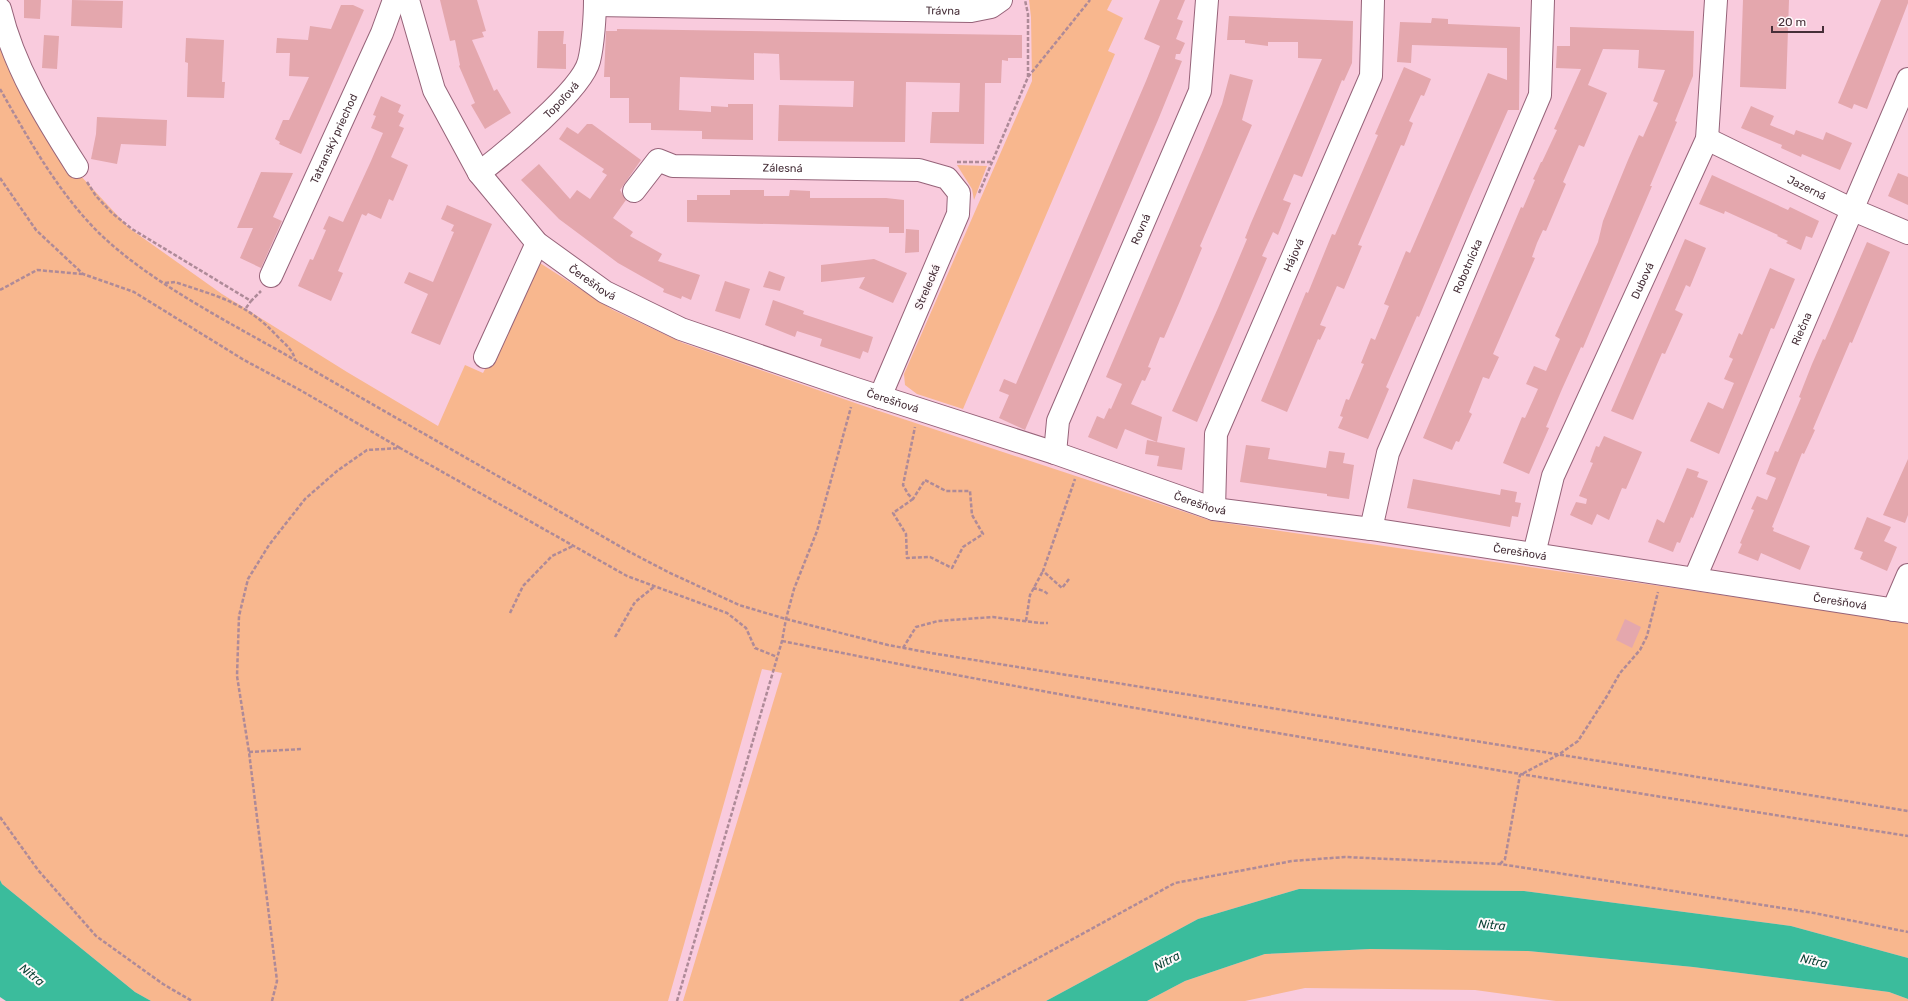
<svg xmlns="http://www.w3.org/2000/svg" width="1908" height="1001" font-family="Rubik,sans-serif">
  <rect width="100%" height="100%" fill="#f9cbdd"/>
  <path fill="#f8b78e" d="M1029,0H1112L1107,10L1123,18L1108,51L1115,54L963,409L917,394L905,385L904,374L1032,81L1031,17Z
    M0,21L79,174L129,228L222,294L347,372L438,426L465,365L483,373L540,263L613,310L683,343L858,404L1212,521L1908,622V958L1791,926L1524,891L1299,889L1198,919L1046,1001H683L782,673L762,669L668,1001H151L135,992L2,884L0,880Z
    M957,165L987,166L974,200L972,189Z
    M1370,949L1528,951L1693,967L1889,992L1908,999V1001H1556L1475,990L1305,988L1245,1001H1147L1185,981L1265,954Z"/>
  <path fill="#3bbc9c" d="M0,880L2,884L135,992L151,1001H6L0,997Z
    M1299,889L1524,891L1791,926L1908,958V999L1889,992L1693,967L1528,951L1370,949L1265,954L1185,981L1147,1001H1046L1198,919Z"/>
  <path fill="#e4a7ad" d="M24,0H41L40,19L24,18Z
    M72,0L123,1L122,28L71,26Z
    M440,0H477L486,31L482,32L484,37L472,40L494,91L497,89L511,113L485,129L471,105L475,103L459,66L460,65L455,40L450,41Z
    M1160,0H1185L1177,19L1183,21L1176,39L1185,43L1180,54H1176L1175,59L1182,61L1158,120L1025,430L999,418L1009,395L999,391L1004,379L1016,384L1146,81L1160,46L1144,39Z
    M1743,0H1789L1786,89L1740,87Z
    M1881,0H1908V3L1867,109L1854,104L1852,109L1838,103Z
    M341,5H353L364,10L301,154L279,144L280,142L275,139L283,120H289L309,77L289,76L290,53H276L277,38L308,40L310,26L331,29Z
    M1229,16L1353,21L1352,63L1344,81L1342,80L1302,177L1294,174L1283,200L1291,203L1278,235L1273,232L1262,256L1267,258L1197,422L1172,411L1218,308L1247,239L1245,238L1251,223L1322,59L1298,58V42H1268V46L1245,43V40H1227Z
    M1432,18L1448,19V24L1520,27L1519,110H1508L1471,194L1419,317L1417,316L1386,387L1389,389L1368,439L1338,428L1343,417L1340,416L1346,399L1349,400L1364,364L1361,363L1371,338L1375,340L1389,306L1384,304L1406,251L1410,253L1488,73L1507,80V48L1412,45L1411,63L1397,62L1400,22L1431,23Z
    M1570,27L1694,31L1693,76L1675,121L1677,122L1650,186H1652L1591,329L1583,348L1581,347L1562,389L1546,427L1549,428L1529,474L1503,463L1522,417L1525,418L1538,389L1526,384L1534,366L1546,371L1560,339L1555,336L1598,242L1603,221L1628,160L1639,135L1643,137L1658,103L1653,101L1665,70L1638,68L1639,50L1603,49L1588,85L1607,93L1584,147L1579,145L1563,182L1566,184L1546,231L1543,230L1537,243L1532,257L1535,258L1493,354L1499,357L1489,379L1483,377L1469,412L1472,414L1459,442L1456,441L1452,450L1423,438L1521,207L1523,208L1535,180L1533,179L1537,171L1541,162H1542L1557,130L1554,129L1581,69L1556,68L1557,46H1570Z
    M617,29L1022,35V58H1008V61L1002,60L1001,83H985L984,144L930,143L932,112H959L960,83L906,82L905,142L778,141L779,105L853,107L854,81L780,80L779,54L754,53V80L680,77L679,110L711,112V106L728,107V104H753V140L702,139V131L651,130V123H629V98H610V77H604L606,31H617Z
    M538,31H564L563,44H566V69L537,68Z
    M44,35L59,36L57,69L42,68Z
    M186,38L224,40L222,82H225L224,98L187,97L188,63L185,62Z
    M1404,67L1431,79L1424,96L1421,95L1409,121L1413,123L1404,146L1401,145L1358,245L1362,246L1344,289L1337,286L1320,325L1326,327L1320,340L1318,339L1287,412L1261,401L1306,292L1308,293L1332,234L1335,235L1378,135L1375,134Z
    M1230,74L1253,80L1242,120L1252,125L1200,246L1202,248L1180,301L1164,338L1160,337L1148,367L1151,368L1145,381L1142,380L1131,404L1162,417L1157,442L1125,429L1117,449L1088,437L1097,416L1104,419L1109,408L1111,409L1122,384L1106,377L1203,150L1222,104Z
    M381,96L401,105L398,112L404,115L399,126L404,128L391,157L408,165L393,201L389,199L381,219L368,213L366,216L362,214L338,271L343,273L331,301L298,286L310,259L313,260L326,230L323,229L329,216L343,222L371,161L383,133L371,128L376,116L373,115Z
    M1751,106L1774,116L1770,125L1794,135L1796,130L1823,140L1826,132L1852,143L1840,170L1802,154L1801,157L1781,148L1782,145L1741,128Z
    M97,117L167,120L166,146L121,144L117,164L91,159L96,134Z
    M587,124H592L641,160L620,190L626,200L613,218L633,232L630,236L662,254L658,261L700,275L691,300L682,296L681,299L663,292L664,289L618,263L559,219L521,180L539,164L570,199L577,190L590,199L607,175L602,172L604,169L559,139L567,127L578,134Z
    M261,172L293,173L273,217L282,221L261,268L240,258L253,228H237Z
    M1898,173L1908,177V205L1888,196Z
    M1712,175L1788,210L1790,207L1819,221L1812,238L1806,236L1801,250L1786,243L1788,241L1777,236L1778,235L1725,211L1724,214L1699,204Z
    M730,190H764V196H789L790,190L810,191V198H886L904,200V233H889V227L687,222V200H697V195H730Z
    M447,205L492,224L440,345L411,333L428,294L404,283L409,272L433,282L454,232L451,231L454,225L441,219Z
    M906,229L919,230V252L905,253Z
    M1685,239L1706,248L1690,287L1686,285L1675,310L1683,314L1665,354L1662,353L1633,420L1611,411Z
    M1867,242L1890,252L1852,343L1850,342L1813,429L1815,430L1804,454L1802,453L1772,527L1774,528L1773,531L1810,546L1800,570L1761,553L1758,561L1738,553L1742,544L1740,543L1754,510L1751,509L1757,496L1767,500L1776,478L1766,474L1775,451L1778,452L1801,398L1799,397L1812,364L1823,339L1825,340Z
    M874,259L907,273L893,303L859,288L865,277L821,282V265Z
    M1770,268L1795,279L1774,329L1771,328L1719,454L1690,441L1708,402L1723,409L1734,383L1724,379L1733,359L1729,357L1739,333L1742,335Z
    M769,271L785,277L780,291L763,287Z
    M725,281L750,289L740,319L715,311Z
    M773,300L804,311L803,314L873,337L868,353L863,351L860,359L820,346L822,339L797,331L795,337L765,325Z
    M1604,436L1642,452L1626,489L1622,488L1609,520L1597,514L1592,525L1570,515L1576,502L1586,504L1587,499L1579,496L1593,463L1590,462L1596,446L1599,447Z
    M1147,440L1185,448L1182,470L1157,466L1159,456L1145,454Z
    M1246,445L1270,448L1268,459L1326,468L1329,451L1345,453L1343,463L1354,465L1349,499L1327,496V494L1240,482Z
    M1908,459V515L1905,523L1883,515Z
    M1687,468L1699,472L1697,477L1708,481L1693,518L1691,517L1680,543L1677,542L1673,552L1648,542L1657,519L1664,523Z
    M1413,479L1500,495L1501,489L1517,492L1515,502L1521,503L1518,517L1512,516L1510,527L1407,508Z
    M1867,517L1891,527L1884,541L1897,547L1887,571L1860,559L1863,552L1854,549Z
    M1625,619L1641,627L1632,648L1616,640Z"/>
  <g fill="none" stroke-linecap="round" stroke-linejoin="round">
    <defs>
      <g id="minor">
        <path id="s1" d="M408,0L434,90L479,173L537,243L605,292L681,329L856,389L1055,453L1214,509L1371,529L1908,612"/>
        <path id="s2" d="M595,5L971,11L991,7L1001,0"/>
        <path d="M0,9C14,67 45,117 77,167"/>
        <path id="s3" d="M1707,139L1851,209L1908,233"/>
        <path id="s4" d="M479,173C505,153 582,90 589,61C593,45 595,16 595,0"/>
        <path id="s5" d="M634,191L658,160L673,166L919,170L947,178L959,193L958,214L880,397"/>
        <path id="s6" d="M271,276L382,33L394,0"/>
        <path d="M485,357L537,243"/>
        <path id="s7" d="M1055,453L1058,421L1200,91L1207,0"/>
        <path id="s8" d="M1214,509L1216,434L1371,76L1373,0"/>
        <path id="s9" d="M1371,529L1388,453L1540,95L1543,0"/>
        <path id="s10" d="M1534,554L1553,476L1707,139L1716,0"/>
        <path id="s11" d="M1695,578L1908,79"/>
        <path d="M1893,610L1908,575"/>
      </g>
    </defs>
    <use href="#minor" stroke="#966379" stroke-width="24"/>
    <path stroke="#ae8a98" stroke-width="2.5" stroke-dasharray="4 2" stroke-linecap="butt" d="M1028,77L1090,0
      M0,89C28,138 56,189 96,230C148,282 231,323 295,360C405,423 516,486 626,550L668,572L739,605L786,619L888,645L931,653L1908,811
      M957,162H992
      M0,178L36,230L83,274L134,292L244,360L300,390L400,448
      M87,182L96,196L112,213L132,229L251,301L261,291
      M979,193L1028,77V14L1025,0
      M165,283L175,282C219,297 246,302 279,338C286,345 293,350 295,360
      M0,290L37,270L82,274
      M246,308L251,301
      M913,499L893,513L906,534L907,558L930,557L952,568L963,547L983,534L972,515L970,491H946L925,480L913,499L908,494L903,485L915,427
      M1069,579L1062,588L1043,571L1075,479
      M1033,588L1044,591L1049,595
      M510,613L523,586L552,556L573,546
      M1026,621L1030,595L1043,571
      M615,637L635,602L655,586
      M782,641C1156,716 1532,777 1908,836
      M903,648L916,627L938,621L993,617L1040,623H1048
      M249,752L302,749
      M0,817L38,870L96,936L163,984L192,1001
      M1500,864L1505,859L1520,775L1558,755L1578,741L1607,696L1620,673L1640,650L1647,636L1658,592
      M272,1001L277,981L249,752L237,676L239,616L248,579L269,545L305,499L337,471L367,450L400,448L627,576L727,613L746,628L755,648L777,657
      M677,1001L782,641L786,619L794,589L817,531L851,407
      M960,1001L1175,883L1292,861L1345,857L1500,864L1814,913L1908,932"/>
    <use href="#minor" stroke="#fff" stroke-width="22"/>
  </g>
  <g text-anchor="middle" stroke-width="4" stroke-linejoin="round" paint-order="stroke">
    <g font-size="11" fill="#462f38" stroke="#fff9fb">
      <text dy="4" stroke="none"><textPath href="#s2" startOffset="348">Trávna</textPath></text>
      <text dy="4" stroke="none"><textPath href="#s4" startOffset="110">Topoľová</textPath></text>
      <text dy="4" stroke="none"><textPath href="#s6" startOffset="151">Tatranský priechod</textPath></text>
      <text dy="4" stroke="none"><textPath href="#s5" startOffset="165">Zálesná</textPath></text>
      <text dy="4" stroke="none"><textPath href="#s3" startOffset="111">Jazerná</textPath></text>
      <text dy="4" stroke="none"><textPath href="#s7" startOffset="241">Rovná</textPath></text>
      <text dy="4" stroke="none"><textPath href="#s8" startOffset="270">Hájová</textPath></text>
      <text dy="4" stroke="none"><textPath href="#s9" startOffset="281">Robotnícka</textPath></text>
      <text dy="4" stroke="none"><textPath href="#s1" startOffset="347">Čerešňová</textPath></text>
      <text dy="4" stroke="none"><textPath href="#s10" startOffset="295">Dubová</textPath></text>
      <text transform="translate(927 287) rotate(-67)" y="4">Strelecká</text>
      <text dy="4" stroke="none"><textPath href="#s11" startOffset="271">Riečna</textPath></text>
      <text dy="4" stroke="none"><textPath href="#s1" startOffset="671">Čerešňová</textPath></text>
      <text dy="4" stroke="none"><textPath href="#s1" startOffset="995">Čerešňová</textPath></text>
      <text dy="4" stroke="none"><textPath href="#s1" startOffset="1319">Čerešňová</textPath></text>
      <text dy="4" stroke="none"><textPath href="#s1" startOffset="1643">Čerešňová</textPath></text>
    </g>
    <g font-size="12" font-style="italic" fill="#0d4437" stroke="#fff9fb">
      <text transform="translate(1492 925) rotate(5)" y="4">Nitra</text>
      <text transform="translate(1167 961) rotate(-28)" y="4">Nitra</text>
      <text transform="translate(1814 961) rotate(12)" y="4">Nitra</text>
      <text transform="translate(32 975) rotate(39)" y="4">Nitra</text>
    </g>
  </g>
  <path d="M1772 26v6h51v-6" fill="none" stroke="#462f38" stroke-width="2"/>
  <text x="1778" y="26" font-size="12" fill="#462f38" stroke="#fff9fb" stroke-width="3" paint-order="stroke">20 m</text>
</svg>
